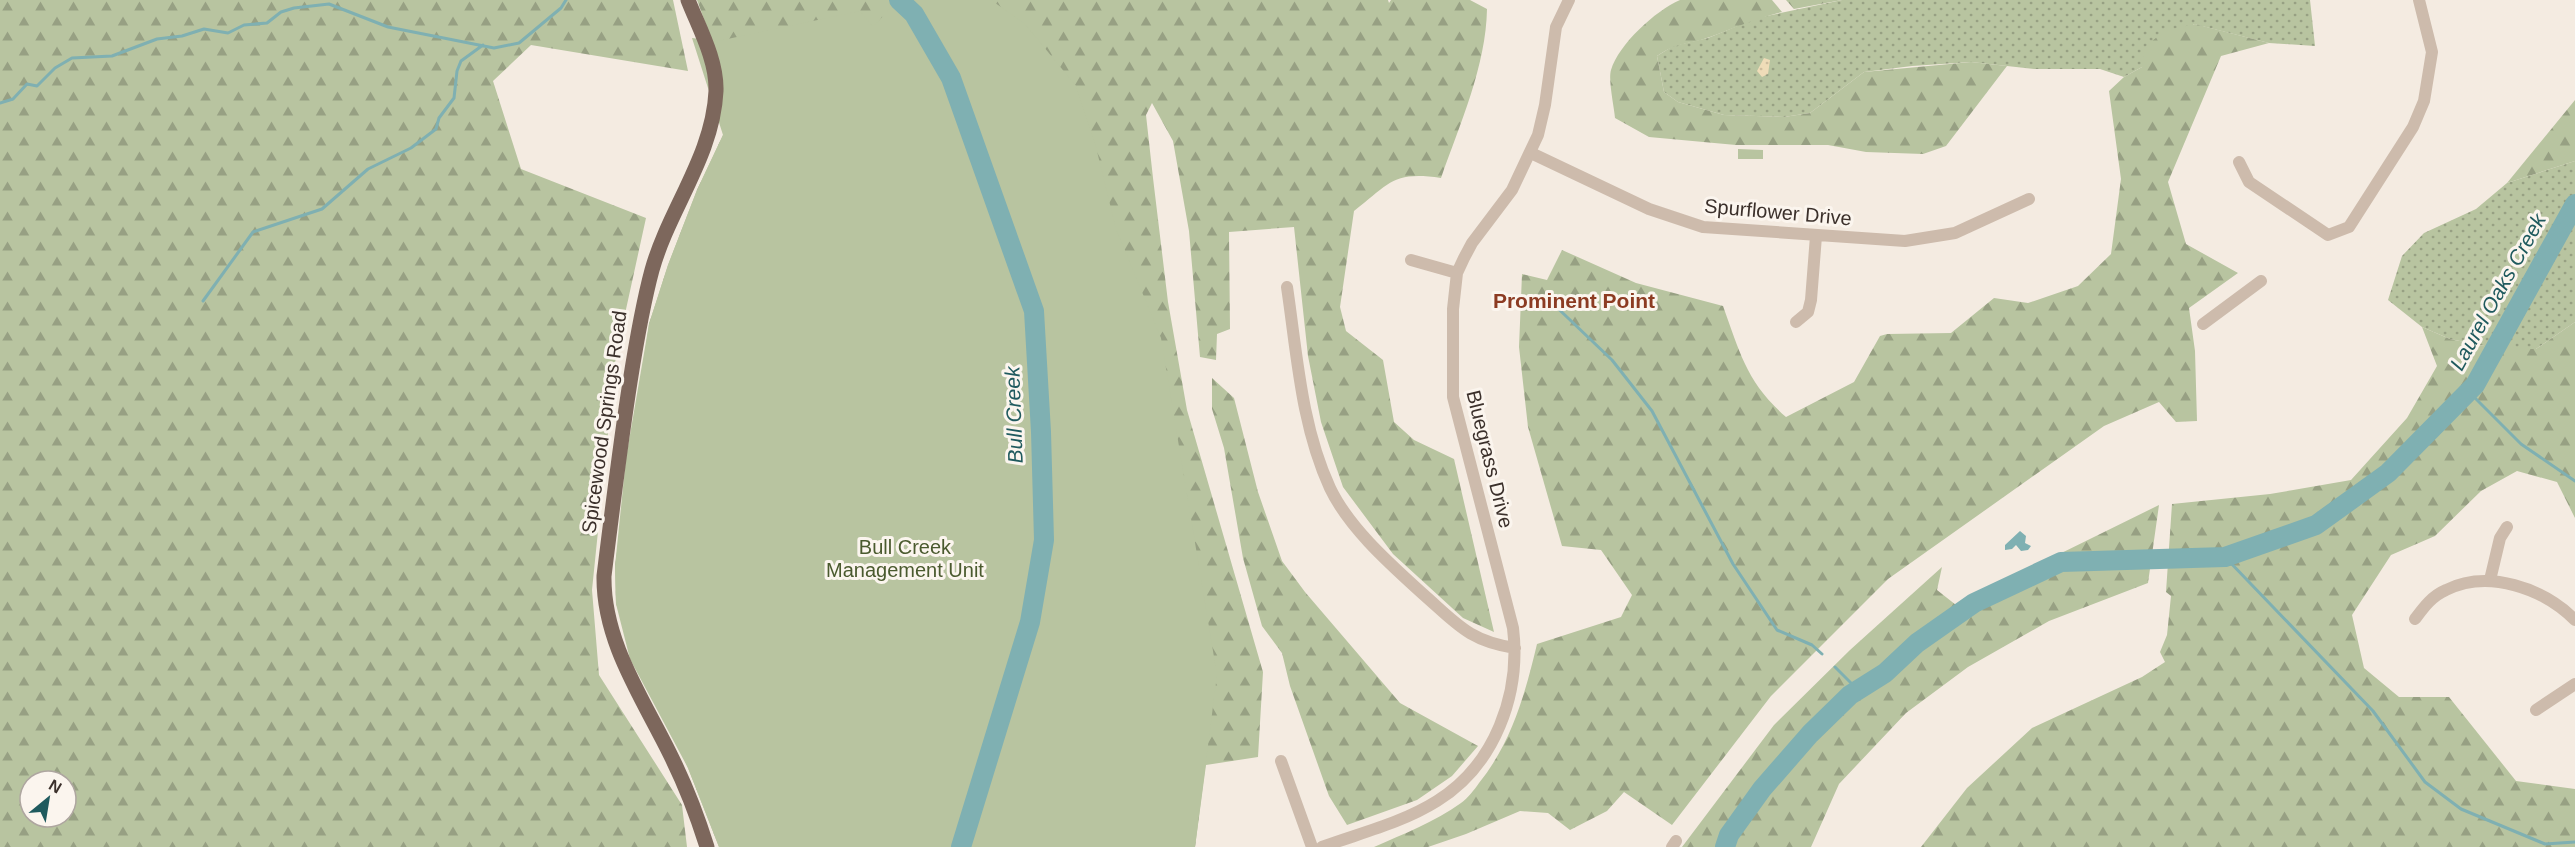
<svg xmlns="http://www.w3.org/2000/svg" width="2575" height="847" font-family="Helvetica,sans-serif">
  <defs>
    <pattern id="grass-dots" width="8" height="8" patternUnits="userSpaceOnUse" patternTransform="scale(1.5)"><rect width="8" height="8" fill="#b8c4a0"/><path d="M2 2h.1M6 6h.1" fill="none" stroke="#97a083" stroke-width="1.8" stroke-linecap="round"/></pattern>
    <pattern id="forest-firs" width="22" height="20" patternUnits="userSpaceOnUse" patternTransform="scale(1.5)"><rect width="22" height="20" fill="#b8c4a0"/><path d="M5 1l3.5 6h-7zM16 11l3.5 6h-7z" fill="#97a083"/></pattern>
    <pattern id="sand-dots" width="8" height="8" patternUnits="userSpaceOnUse" patternTransform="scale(1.5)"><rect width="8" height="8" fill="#efdcb8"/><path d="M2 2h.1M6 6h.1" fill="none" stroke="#cebd9e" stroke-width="1.8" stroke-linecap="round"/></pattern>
  </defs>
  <rect width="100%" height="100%" fill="#f4ebe1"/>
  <path fill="url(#grass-dots)" d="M1842,0H2310L2315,46L2269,43L2194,24L2142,67L2124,77L2100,69H2034L1971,62L1912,66L1864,72L1810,113L1784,117L1724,115L1678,102L1664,92L1657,56L1673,46L1708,38L1757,18Z
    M2575,161V322L2536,349H2499L2450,339L2422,327L2388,300L2402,256L2424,233L2476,209L2507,183Z"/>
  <path fill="url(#forest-firs)" fill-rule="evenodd" d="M0,0H673L688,71L531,45L493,81L521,169L646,218L616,355L592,590L599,675L682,805L687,847H0ZM30,781H66V817H30Z
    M697,0H1388L1389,3L1391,0H1470L1487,9C1486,66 1460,124 1441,178C1393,171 1390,183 1354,211L1340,307L1346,331L1383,360L1394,422L1414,440L1454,459L1494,632L1463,618L1393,554L1343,487L1321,422L1308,356L1294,227L1229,232L1230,329L1217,334L1216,360L1200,357L1189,231L1173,141L1152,103L1146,115L1153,178L1168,302L1187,410L1263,672L1258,757L1206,765L1195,847H719L688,768L616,604L615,566L649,324L668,265L697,190L723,135L726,79Z
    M1680,0H1772L1782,12C1757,18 1734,28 1710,37C1688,45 1679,41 1657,56L1664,92L1678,102L1724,115L1784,117L1810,113L1864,72L1971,62L2007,66L1946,146L1923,154L1866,152L1828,145H1736L1649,137L1615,118C1614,106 1608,80 1611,70C1619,44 1655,11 1680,0Z
    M1786,0H1842L1794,9Z
    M2195,24L2269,43L2221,56L2168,182L2186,244L2238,273L2189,308L2195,351L2197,421L2176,422L2159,402L2104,426L1888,579L1771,696L1672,825L1624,792L1607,811L1570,830L1548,813L1520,811L1466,834L1428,847H1374C1403,834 1435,822 1461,803C1468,798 1474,790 1479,783C1512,742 1525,694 1537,644L1621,617L1632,595L1601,550L1562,546L1528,427L1519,347L1522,274L1547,280L1562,250L1636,283L1723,306C1740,353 1747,383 1786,417L1854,382L1880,336L1887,334L1951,333L1994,298L2028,303L2078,286L2111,254L2121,179L2109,91L2124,77L2142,67L2144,48L2164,31Z
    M2575,100V161L2507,183Z
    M2575,322V518L2557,482L2517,471L2481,491L2435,536L2391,555L2352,615L2364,668L2399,697H2449L2516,781L2575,789V847H1921L1967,788L2032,728L2142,677L2165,662L2160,652L2167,635L2171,596L2166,592L2172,504L2270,494L2351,480L2407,418L2437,366L2422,327L2450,339L2499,349H2536Z
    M1212,378L1234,398L1258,492L1282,561L1305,592L1400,703L1478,746L1452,776L1417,800L1347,825L1329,796L1290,686L1282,653L1262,626L1243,558L1224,448L1212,409Z
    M2159,505L2148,583L2049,621L1968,667L1906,713L1839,784L1811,847H1682L1774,725L1850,650L1942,567L1937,590L1956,605Z"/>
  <path fill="url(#sand-dots)" d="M1764,58L1770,60L1768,74L1762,77L1757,71Z"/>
  <path fill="#b8c4a0" d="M898,0H991L1025,24L1076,86L1095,143L1116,229L1161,338L1217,675L1195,847H719L688,768L630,659L616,604L615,566L626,458L649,324L668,265L697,190L723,135L692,38L718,41L860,11L873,27Z
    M1738,149L1763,150V159H1738Z"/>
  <path fill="#7fb0b2" d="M2020,531L2026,536L2025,543L2031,546L2028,550L2021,551L2016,545L2012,549L2005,550V545Z"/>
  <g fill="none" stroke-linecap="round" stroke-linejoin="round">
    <path stroke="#7fb0b2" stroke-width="3" d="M0,103L13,99L27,84L37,86L55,68L72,58L112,56L157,39L182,36L204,29L228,33L244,25L267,23L281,12L294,8L329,4L388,27L494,48L519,43L561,8L566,0
      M1546,297L1612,360L1652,411L1733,564L1777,630L1812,645L1822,654
      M203,301L253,232L322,209L368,169L411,148L436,129L439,118L454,98L457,71L461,61L483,45
      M2468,391L2521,444L2575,481
      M2225,557L2373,711L2425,782L2461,809L2545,844L2575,842
      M1835,667L1858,690"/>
    <path stroke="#7fb0b2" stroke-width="20" d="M899,0L914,14L951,78L1034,311L1041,432L1044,540L1030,622L961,847
      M1725,847L1729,835L1762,789L1810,734L1850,695L1885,673L1917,643L1974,603L2061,562L2225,557L2316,525L2388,473L2475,385L2575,204"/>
    <path stroke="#cdbbac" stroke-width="12" d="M1531,153L1649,209L1703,227L1905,241L1955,233L2029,199
      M2239,162L2249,182L2328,235L2349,227L2413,127L2424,101L2432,52L2419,0
      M1411,260L1457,273
      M1287,287C1297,354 1301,425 1330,488C1349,528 1390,564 1423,594C1457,624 1469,641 1515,648
      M1796,322L1808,312L1811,300L1816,236
      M2203,324L2261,281
      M2490,580L2500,538L2507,527
      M2415,619C2424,607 2432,596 2446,590C2488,569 2543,588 2575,620
      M2536,710L2575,684
      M1281,761L1312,847
      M1322,847C1360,833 1402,823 1437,801C1495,765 1521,694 1513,628L1453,397V309L1457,273L1464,258L1472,243L1512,190L1538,135L1545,105L1556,27L1569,0
      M1672,847L1676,841"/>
    <path stroke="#7d675c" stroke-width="15" d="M688,0C699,28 717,60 716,91C713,156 669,209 652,270C642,307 636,344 630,382C620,446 612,511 604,576C603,641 642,697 670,754C685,784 697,815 707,847"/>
  </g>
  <g text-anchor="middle" stroke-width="6" stroke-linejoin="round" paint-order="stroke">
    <g font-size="20" fill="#3b302b" stroke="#fbf5ee">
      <text transform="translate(1778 212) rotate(5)" y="7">Spurflower Drive</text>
      <text transform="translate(604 422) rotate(-82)" y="7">Spicewood Springs Road</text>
      <text transform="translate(1490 459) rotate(76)" y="7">Bluegrass Drive</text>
    </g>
    <g font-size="20" fill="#4a5a2e" stroke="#fbf5ee">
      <text x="905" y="554">Bull Creek<tspan x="905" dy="23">Management Unit</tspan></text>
    </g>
    <g font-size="21" font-style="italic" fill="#1f5a5e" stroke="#fbf5ee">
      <text transform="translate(2498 292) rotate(-61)" y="7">Laurel Oaks Creek</text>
      <text transform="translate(1014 415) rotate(-92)" y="7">Bull Creek</text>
    </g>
    <g font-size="21" font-weight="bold" fill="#8c3b22" stroke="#fbf5ee">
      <text x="1574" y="308">Prominent Point</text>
    </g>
  </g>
  <g transform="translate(48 799) rotate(30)"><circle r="28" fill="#fbf5ee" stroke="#aea6a0" stroke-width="1.5"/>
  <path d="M0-4.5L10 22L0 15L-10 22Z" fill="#1f5a5e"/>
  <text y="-9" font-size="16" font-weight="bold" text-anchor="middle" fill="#3b302b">N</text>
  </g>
</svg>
